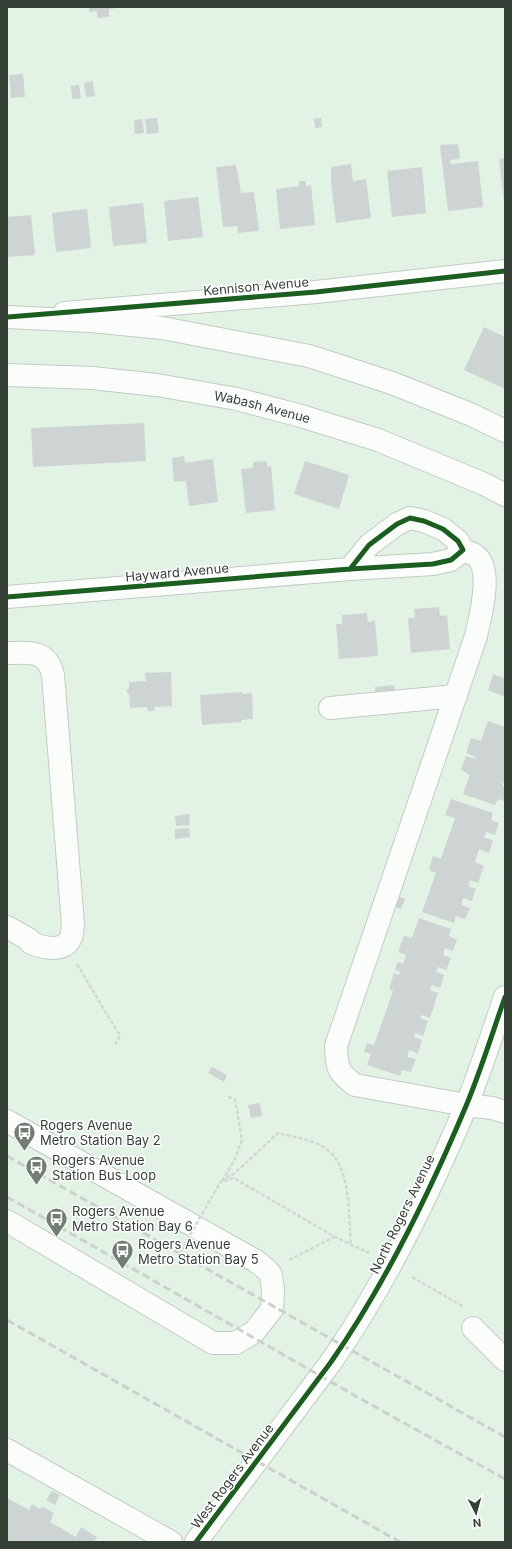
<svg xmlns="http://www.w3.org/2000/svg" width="512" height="1549" font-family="Inter,sans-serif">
  <rect width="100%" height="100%" fill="#e2f2e5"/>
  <path fill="#ced4d3" d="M89,7H117V8L109,9V17L97,18V11L89,12Z
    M23,74L25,97L11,98L9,75Z
    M93,81L95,96L86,97L84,83Z
    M79,85L81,98L72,99L71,86Z
    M157,118L159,133L147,134L145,119Z
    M321,118L322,127L315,128L314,119Z
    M142,119L144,133L135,134L134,120Z
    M458,144L460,159L450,160L451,164L478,161L483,207L448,211L440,145Z
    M505,158V202H504L499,159Z
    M351,164L353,181L366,179L371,218L336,223L331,183V167Z
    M236,165L241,193L254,192L259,231L238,233L237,226L223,227L216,167Z
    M422,167L426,213L392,217L387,171Z
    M299,181H306V186L311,185L315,225L280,229L276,189L299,186Z
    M198,197L203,237L168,241L164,201Z
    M143,203L147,243L113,246L109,207Z
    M87,209L91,248L56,252L52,213Z
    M31,215L35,255L7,257V217Z
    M484,327L505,337V389L464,370Z
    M144,423L146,461L33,467L31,428Z
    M184,456L185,463L213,459L218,502L189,506L186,481L174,482L172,458Z
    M267,461V467L271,466L275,510L246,513L241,469L253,468V462Z
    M305,461L349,475L339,509L294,494Z
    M439,607L440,616L447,615L450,649L411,653L408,618H415L414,609Z
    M367,613L368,622L375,621L378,656L339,659L336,624H342V615Z
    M171,672L172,706L154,707L155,711H148L147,707L130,708L129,693H127V689H129V682L146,681L145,673Z
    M493,674L503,678L505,675V697L488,690Z
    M394,685L395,693L376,695L375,687Z
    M242,692V694L252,693L253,719L241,720V722L202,725L200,695Z
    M488,721L505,727V781H504L502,786L505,787V801L498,799L495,805L463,794L470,775L461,770L466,756L475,759L476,757L466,753L471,738L481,741Z
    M451,799L493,813L491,820L499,823L495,835L486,832L484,838L493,840L489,853L479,849L475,862L484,866L478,883L470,880L468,886L476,889L472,901L463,898L461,905L470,908L465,919L456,916L454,923L422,912L436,873L429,870L433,856L441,859L455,818L445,815Z
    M189,814L190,825L176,826L175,816Z
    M189,828L190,837L175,839V829Z
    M397,896L405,899L401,909L393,906Z
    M419,918L451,929L449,936L457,940L453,951L445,948L443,955L451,958L446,970L438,967L436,972L444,975L440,988L432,985L430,990L438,993L430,1018L422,1015L420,1018L428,1021L423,1036L415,1033L414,1037L422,1040L418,1054L409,1050L407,1057L416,1059L411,1072L402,1070L400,1076L367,1065L371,1054L364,1052L367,1043L374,1045L393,991L389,989L394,973L399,975L400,972L395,970L398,962L403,964L406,955L398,952L404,936L412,938Z
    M212,1067L227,1075L224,1082L208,1073Z
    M260,1103L262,1116L251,1118L248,1105Z
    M52,1491L60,1495L55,1505L46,1500Z
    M7,1498L29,1510L32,1504L40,1509L42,1506L54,1513L50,1522L76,1537L81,1527L97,1537L94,1542H7Z"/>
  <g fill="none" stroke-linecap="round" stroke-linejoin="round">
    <defs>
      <path id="minor" d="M64,313L316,292L505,271
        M463,550C466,552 472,553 475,555C494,569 480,617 476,636L336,1046C337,1068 337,1072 355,1085L466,1105L492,1108L505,1112
        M7,597L350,569L433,564L451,560L463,550L458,541L443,529L424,521L410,518L397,524L369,545L350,569
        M7,653C29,653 47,649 53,675L73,924C72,928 73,933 71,937C65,953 43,948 31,943L30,940L7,927
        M330,708L456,696
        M7,1121L256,1261L268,1271L271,1275L273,1290L272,1309L254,1332L236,1343H213L7,1221
        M473,1328L505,1360
        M7,1450L171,1542
        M196,1542L331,1362C386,1283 429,1194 466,1106C481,1070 492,1034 505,997"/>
      <g id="major">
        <path d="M7,317L91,321L162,328L309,356L392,383L472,415L505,431"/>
        <path id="s1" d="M7,375L92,378L157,385L237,399L301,416L378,440L484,484L505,495"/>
      </g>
    </defs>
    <use href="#minor" stroke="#c1cdc3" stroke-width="24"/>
    <use href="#major" stroke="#c1cdc3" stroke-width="24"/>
    <path stroke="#d3d7d3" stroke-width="2.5" stroke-dasharray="4 2" stroke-linecap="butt" d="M77,964L120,1036L114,1046
      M221,1181L235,1173L278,1133C293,1137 311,1139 325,1148C352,1166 348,1215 351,1244
      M222,1181L235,1159L242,1140L235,1100L227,1096
      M224,1181L234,1178L335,1237L369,1253
      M289,1260L334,1237
      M412,1277L464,1307"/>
    <use href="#minor" stroke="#fbfdfb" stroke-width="22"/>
    <use href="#major" stroke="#fbfdfb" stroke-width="22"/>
    <path stroke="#cdd1cd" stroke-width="3" stroke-dasharray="8 4" stroke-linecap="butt" d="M7,1156L505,1437
      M7,1197L361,1399L505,1479
      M7,1320L400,1542"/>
    <path stroke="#d3d7d3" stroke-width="2.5" stroke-dasharray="4 2" stroke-linecap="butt" d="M178,1256L221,1181"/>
    <defs>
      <path id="cycleway" d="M8,317L316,292L505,271
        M7,597L350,569L433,564L451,560L463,550L458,541L443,529L424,521L410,518L397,524L369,545L350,569
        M196,1542L331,1362C386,1283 429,1194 466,1106C481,1070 492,1034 505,997"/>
    </defs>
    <use href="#cycleway" stroke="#fff" stroke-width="8"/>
    <use href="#cycleway" stroke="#1b5e20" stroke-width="5"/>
  </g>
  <defs>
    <symbol id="bus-pin" viewBox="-11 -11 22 30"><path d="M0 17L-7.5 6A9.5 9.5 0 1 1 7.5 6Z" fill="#727e74" stroke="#fff"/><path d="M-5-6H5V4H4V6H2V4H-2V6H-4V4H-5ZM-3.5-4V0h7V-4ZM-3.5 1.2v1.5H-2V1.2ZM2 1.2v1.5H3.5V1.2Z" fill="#fff"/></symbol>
  </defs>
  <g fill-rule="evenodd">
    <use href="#bus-pin" x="12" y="1120" width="25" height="34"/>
    <use href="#bus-pin" x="24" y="1154" width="25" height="34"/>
    <use href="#bus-pin" x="44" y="1206" width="25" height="34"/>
    <use href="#bus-pin" x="110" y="1238" width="25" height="34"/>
  </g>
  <g text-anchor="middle" stroke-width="3" stroke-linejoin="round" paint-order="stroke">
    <g font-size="13" fill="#354037" stroke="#fff">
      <text transform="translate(256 286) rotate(-5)" y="5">Kennison Avenue</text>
      <text dy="5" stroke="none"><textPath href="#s1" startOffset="258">Wabash Avenue</textPath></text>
      <text transform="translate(177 572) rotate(-5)" y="5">Hayward Avenue</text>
      <text transform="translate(402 1214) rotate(-64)" y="5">North Rogers Avenue</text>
      <text transform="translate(232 1476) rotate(-53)" y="5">West Rogers Avenue</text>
    </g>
    <g font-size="13" fill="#354037" stroke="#fff" text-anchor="start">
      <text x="40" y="1130">Rogers Avenue<tspan x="40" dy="15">Metro Station Bay 2</tspan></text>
      <text x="52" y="1165">Rogers Avenue<tspan x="52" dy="15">Station Bus Loop</tspan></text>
      <text x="72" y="1216">Rogers Avenue<tspan x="72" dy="15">Metro Station Bay 6</tspan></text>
      <text x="138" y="1249">Rogers Avenue<tspan x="138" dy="15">Metro Station Bay 5</tspan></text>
    </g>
  </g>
  <rect width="512" height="1549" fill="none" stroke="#354037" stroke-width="16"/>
  <g transform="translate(476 1513) rotate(174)" stroke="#ffffff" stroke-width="3" paint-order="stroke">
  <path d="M0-3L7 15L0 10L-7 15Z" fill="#354037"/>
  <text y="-6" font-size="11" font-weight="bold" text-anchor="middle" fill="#354037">N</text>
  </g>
</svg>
